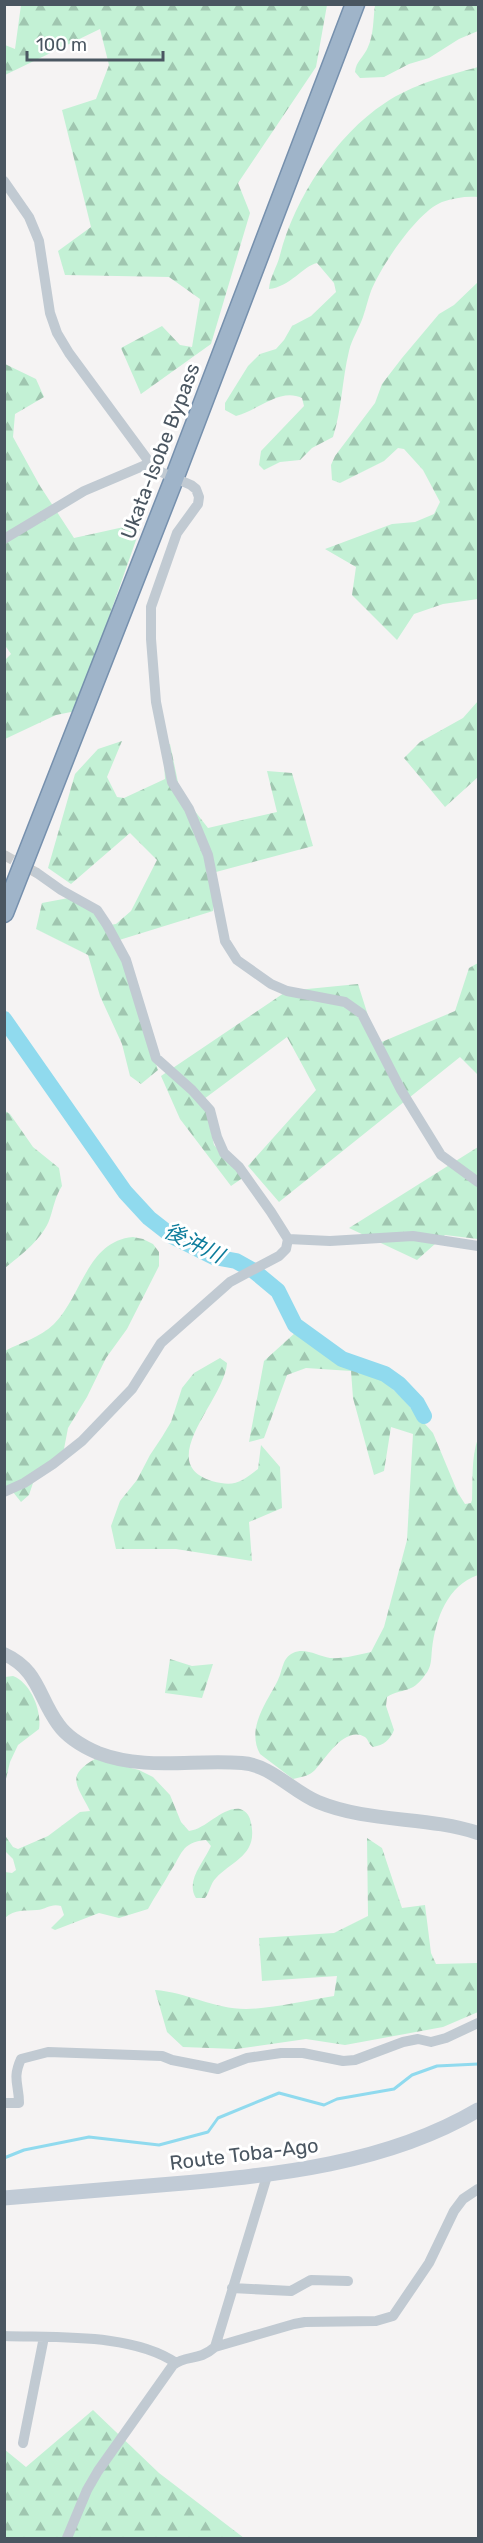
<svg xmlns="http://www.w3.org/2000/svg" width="483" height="2543" font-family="Rubik,'Noto Sans JP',sans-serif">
  <defs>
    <pattern id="forest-firs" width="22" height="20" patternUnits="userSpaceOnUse" patternTransform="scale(1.5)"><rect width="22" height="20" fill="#c3f1d5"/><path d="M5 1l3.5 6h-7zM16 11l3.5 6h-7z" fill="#a0c6b0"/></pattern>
  </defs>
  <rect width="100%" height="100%" fill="#f5f3f3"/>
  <path fill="url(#forest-firs)" d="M21,5H327L316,67L238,183L250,213L211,344L141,394L121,348L162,326L180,345L192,347L200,299L169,277L65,275L58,251L91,227L62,110L96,99L109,65L100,29L5,75V45L15,49Z
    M375,5H478V31L459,39L429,58L409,64L384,77L360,78L355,72C356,61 364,57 368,47C374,34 373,19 375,5Z
    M478,67V197C466,196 454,198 442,202C417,212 381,266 371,291C368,299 366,308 363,317C359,329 352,338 349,351C342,380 342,408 333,437L312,448L300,460L280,462L264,470L259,465L261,451L304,406L302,398C280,387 257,411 236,416L225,410V403L248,366L260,354L276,349L284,340L292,326L311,316L336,292L334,283L317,263C303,266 290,287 269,289C270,277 277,267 280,255C294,199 336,135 385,103C413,84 446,76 478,67Z
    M478,282V599L443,604L414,614L397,640L352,595L356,567L325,549L392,524L415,522L434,514L440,502L423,470L404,449L398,448L384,461L340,483L332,480L331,465L335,456L375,403L382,384L402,358L439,314L454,305Z
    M5,364L36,379L44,397L15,414L13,437L40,486L74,538L142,523L76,711L56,715L5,739L4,661L11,654L4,644Z
    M478,701V777L445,807L404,758L420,742L463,718Z
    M122,741L107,777L117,797L124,798L165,779L163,745L170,744L180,792L208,828L277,812L267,771L292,773L313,846L216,872L213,911L116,941L158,1070L141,1084L130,1076L122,1044L100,996L88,955L36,929L42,903L79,896L110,925L116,924L131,911L157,860L130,833L71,884L48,868L75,774L98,749Z
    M478,963V1075L460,1057L279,1202L248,1166L316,1090L287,1037L204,1099L214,1145L244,1177L231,1186L180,1119L161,1076L287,991L358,984L377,1044L455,1011L469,968Z
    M5,1111L10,1114L33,1147L59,1168L62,1186C55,1197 54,1206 50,1218C43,1239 21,1255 5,1268Z
    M478,1147V1239L445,1235L417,1260L349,1228Z
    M133,1237L143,1239L153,1244L159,1252V1266L127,1329L106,1358L87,1397L68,1428L64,1449L34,1480L29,1495L21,1502L13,1492L5,1494V1351C21,1342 40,1338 54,1324C82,1296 87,1241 133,1237Z
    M296,1332L330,1358L383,1380L401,1397L433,1433L458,1493L465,1504L471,1503L472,1500C473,1479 471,1459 478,1438V1575C447,1586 436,1618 432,1649C431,1658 432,1667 425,1675C411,1695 403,1687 387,1697L386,1706L394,1730C390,1740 384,1745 373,1747C368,1744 369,1740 365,1737C345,1725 325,1759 315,1770C309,1776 302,1777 293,1779L260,1754C246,1728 267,1702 278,1680C283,1670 282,1658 293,1653C305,1647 318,1656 330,1658C343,1659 358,1655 371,1652L384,1627L407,1540L413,1434L391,1427L384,1471L374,1475L353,1398L351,1371L306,1368L287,1375L264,1438L249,1442L264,1361Z
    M220,1358L227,1363C225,1401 146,1469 221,1483C237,1486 245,1479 258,1469L261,1445L280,1467L282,1508L249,1522L252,1561L176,1549H116L111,1526L120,1501L137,1480L150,1455L162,1437L171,1422L182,1388L194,1373Z
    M170,1659L192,1666L213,1664L202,1698L165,1693Z
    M13,1676C31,1683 42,1711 39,1729L18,1745L10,1762L5,1783V1677Z
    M95,1759L139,1770L153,1777L170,1795L181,1822L189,1831C207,1829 221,1807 240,1809C247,1811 250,1817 251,1823C258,1855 233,1860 216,1878C210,1884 210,1892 205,1898H196C185,1881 204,1862 211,1846L206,1840C181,1842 182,1855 170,1872C163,1885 155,1896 148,1909L119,1918L99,1913L55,1930L51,1928L64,1915L61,1906C51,1903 47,1909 37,1910C25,1911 15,1909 5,1918V1872L12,1873L16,1870L13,1859L5,1851L4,1834L13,1847L18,1849L48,1836L80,1812L90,1811C77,1785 65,1776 95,1759Z
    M367,1838L382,1848L402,1908L425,1905L431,1953L436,1964L478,1963V2012L443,2027L345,2045L306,2039L236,2049L183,2047L167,2032L155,1990C186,1992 214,2009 246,2009C270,2009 309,2000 334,1996L337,1976L262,1981L259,1938L334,1933L368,1916Z
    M93,2410L159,2473L244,2538H5L4,2449L26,2467Z"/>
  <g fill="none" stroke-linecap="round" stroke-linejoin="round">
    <path stroke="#90daee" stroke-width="3" d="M4,2158L24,2150L89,2137L159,2145L208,2132L218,2118L279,2093L324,2105L337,2099L394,2089L412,2075L437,2066L478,2064"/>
    <path stroke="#90daee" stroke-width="16" d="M4,1019L125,1192L149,1218L172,1236L214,1257L236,1261L254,1271L278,1291L295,1325L342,1359L385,1374L399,1384L417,1403L424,1416"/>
    <path stroke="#caccce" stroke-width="10" stroke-dasharray="10 5" stroke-linecap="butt" d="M4,855L37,873"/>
    <defs>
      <path id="trunk" d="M4,913L174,479L355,4"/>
    </defs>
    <use href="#trunk" stroke="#7690ad" stroke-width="21"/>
    <path stroke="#c1cad2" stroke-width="10" d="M4,181L29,217L39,241L50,313L57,333L69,353L150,463L161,472L191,485L196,489L199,497L198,504L177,533L151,607V639L156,702L172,782L189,809L208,855L225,941L237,960L271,984L287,991L345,1002L362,1014L401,1090L441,1155L478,1182
      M4,539L84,491L150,463
      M288,1239L330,1241L413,1236L478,1246
      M4,1492L24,1483L53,1464L82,1441L132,1389L161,1343L230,1282L279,1256L286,1249L288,1239L271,1212L239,1167L224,1153L217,1137L210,1110L192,1090L156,1058L126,960L107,925L97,910L61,890L37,873
      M4,2103H19C19,2084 12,2079 21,2059L48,2052L162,2056L172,2060L218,2069L247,2058L281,2053H303L343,2061L355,2060L403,2042L418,2039L431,2042L446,2038L478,2023
      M232,2288L291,2291L311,2280L348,2281
      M4,2336C56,2338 132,2333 176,2363
      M215,2347L267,2176
      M23,2443L44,2337
      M67,2538L87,2490L98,2471L173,2365C187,2354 198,2362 215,2347L294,2324L305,2322L376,2321L393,2316L429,2263L454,2211L463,2199L478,2189"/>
    <path stroke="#c1cad2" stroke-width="14" d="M4,1654C39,1670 38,1697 58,1724C67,1737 84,1747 98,1753C145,1771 194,1759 242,1763C271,1765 293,1792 318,1802C369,1823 427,1816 478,1833"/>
    <path stroke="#c1cbd6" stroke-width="15" d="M4,2198C60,2193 116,2189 172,2184C277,2175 386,2164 478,2110"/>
    <use href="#trunk" stroke="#9fb4c9" stroke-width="18"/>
  </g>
  <g text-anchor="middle" stroke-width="6" stroke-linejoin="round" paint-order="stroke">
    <g font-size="20" fill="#4a5661" stroke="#fff">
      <text transform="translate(160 451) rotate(-69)" y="7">Ukata-Isobe Bypass</text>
      <text transform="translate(244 2154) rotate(-7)" y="7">Route Toba-Ago</text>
    </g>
    <g font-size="21" font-style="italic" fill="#0c7c9b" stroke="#fff">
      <text transform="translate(194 1243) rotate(26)" y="7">後沖川</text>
    </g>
  </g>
  <rect width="483" height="2543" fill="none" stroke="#4a5661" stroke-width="12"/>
  <path d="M27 51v9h136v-9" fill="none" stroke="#4a5661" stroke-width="3"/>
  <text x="36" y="51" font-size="18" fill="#4a5661" stroke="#ffffff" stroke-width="4.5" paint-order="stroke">100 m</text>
</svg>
